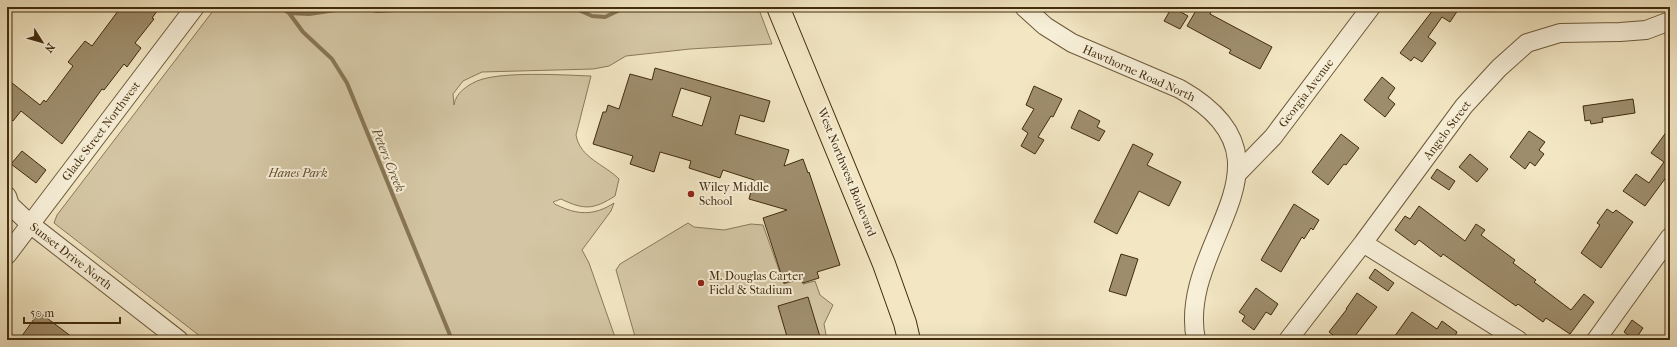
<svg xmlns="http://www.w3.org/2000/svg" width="1677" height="347" font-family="'IM FELL French Canon',serif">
  <rect width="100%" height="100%" fill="#f2e6c3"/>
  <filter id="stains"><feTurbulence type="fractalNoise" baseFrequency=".005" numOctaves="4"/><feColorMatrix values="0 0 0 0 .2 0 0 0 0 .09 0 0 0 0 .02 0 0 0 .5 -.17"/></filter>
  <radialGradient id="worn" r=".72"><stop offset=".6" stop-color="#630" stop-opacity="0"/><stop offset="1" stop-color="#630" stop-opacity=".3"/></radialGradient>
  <path fill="#d4c6a4" stroke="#8b7959" d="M216,7H758L772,44L690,49L626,56L609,66L593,69L482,72L463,81L453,94L454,105C456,93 466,86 477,81C501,71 563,75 591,76L576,135C580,158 604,164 619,179L615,196C593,210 584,210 561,199L553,202L556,205H557C577,215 594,216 614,203L611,211L582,250L589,263L616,340H205L54,223L57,215Z
    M688,223L694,227L724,230L751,224L763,225L784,284L800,279L803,284L815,281L820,295L833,305L824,324L827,340H636L616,270L620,264Z"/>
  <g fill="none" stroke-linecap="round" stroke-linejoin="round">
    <path stroke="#887655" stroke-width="4" d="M280,7L289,13L303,32L332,59L347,83L452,340
      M515,7H517
      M572,7L592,16L605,17L626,7
      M289,13L309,14L356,7L378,11L435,7"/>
  </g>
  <path fill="#9e8d6c" stroke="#422c0e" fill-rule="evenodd" d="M121,7H160L152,18L154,19L135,43L141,48L127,67L124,64L104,90L102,89L62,144L21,111L13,121L7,116V79L40,105L44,100L46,102L73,66L68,62L85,41L92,46Z
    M1172,7L1188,16L1180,29L1164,21Z
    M1198,7H1213L1210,14L1272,47L1260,69L1229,53L1231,50L1187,26Z
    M1428,7H1460L1450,22L1442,17L1428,37L1436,43L1422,62L1414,57L1411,61L1400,53L1433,10Z
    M655,68L770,101L764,122L740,115L735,134L789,150L784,166L803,159L808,173L809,172L840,265L817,272L819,278L803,283L801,278L784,283L763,218L787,210L749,199L754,180L723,170L720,178L689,168L691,161L660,152L654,172L630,164L633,156L593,144L603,112H606L608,105L619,109L630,74L652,80ZM681,88L711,97L702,126L672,116Z
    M1382,77L1395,88L1388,98L1395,104L1385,117L1364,100Z
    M1034,86L1062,99L1053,117L1051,116L1038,137L1044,140L1035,154L1021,146L1028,133L1022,129L1034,109L1026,105Z
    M1633,99L1635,113L1602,118L1603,122L1591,124L1590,120L1585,121L1583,106Z
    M1079,110L1100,121L1097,127L1105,131L1099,141L1071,128Z
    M1670,127V172L1645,206L1623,191L1636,174L1649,183L1664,162L1651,153Z
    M1529,131L1545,142L1539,150L1544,154L1535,166L1530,162L1525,169L1510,157Z
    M1341,134L1359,148L1346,165L1344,164L1328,185L1312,172Z
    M1133,144L1153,154L1147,165L1181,182L1169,206L1139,191L1117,234L1094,222Z
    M22,151L46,170L36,183L11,164Z
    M1470,154L1488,169L1477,182L1459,167Z
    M1437,169L1455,181L1449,190L1431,178Z
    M1294,204L1319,220L1313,230L1311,228L1304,239L1302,237L1281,272L1261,260Z
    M1419,206L1465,241L1476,224L1485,230L1481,235L1515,260L1513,263L1536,280L1534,282L1571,310L1584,294L1594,302L1570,334L1546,318L1543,322L1518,304L1516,306L1443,254L1441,257L1419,240L1415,245L1395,230L1405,216L1410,219Z
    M1607,209L1613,213L1616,210L1633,222L1601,268L1581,253L1600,225L1597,223Z
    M1121,254L1138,259L1126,296L1109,291Z
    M1375,269L1394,283L1388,291L1369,278Z
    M1256,288L1278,304L1271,315L1266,312L1254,330L1242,321L1245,316L1239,312Z
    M1357,293L1377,307L1352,340H1340L1329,332L1347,309H1346Z
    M808,297L821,340H788L778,306Z
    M39,312L76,340H19Z
    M1412,312L1437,329L1442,321L1457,332L1453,340H1392Z
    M1632,320L1643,328L1635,340L1624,332Z"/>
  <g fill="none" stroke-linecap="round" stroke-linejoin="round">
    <defs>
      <path id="minor" d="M1024,7L1045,26L1072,43L1180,89C1309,162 1176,243 1196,340
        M1237,174L1273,137L1371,7
        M7,196L10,205L30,224L179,340
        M1363,243L1518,340
        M7,255L195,7
        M1288,340L1363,243L1464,106L1499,68L1527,43L1560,33L1620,32L1646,30L1670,21
        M1596,340L1670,237"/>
      <path id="major" d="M778,7L884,264L905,323L909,340"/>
    </defs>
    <use href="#minor" stroke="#6e5a3b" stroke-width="20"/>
    <use href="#major" stroke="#422c0e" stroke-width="24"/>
    <use href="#minor" stroke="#f7efd8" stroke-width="18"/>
    <use href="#major" stroke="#f2e6c3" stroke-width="22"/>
  </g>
  <g fill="#8f2418" stroke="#f7efd8" stroke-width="1.5">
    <circle cx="691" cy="194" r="4"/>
    <circle cx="701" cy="283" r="4"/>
  </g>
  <g text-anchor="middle" stroke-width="4" stroke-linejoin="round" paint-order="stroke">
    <g font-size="12" fill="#422c0e" stroke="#f7efd8">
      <text transform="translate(1139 73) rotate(24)" y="4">Hawthorne Road North</text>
      <text transform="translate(1306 93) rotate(-53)" y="4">Georgia Avenue</text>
      <text transform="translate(1447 130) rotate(-53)" y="4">Angelo Street</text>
      <text transform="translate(101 131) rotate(-53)" y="4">Glade Street Northwest</text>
      <text transform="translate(847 172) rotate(68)" y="4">West Northwest Boulevard</text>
      <text transform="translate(71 256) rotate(38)" y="4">Sunset Drive North</text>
    </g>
    <g font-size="12" font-style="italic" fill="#5f4b2c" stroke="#f7efd8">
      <text x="298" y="177">Hanes Park</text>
    </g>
    <g font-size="12" fill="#422c0e" stroke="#f7efd8" text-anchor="start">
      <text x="699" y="191">Wiley Middle<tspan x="699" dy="14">School</tspan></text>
      <text x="709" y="280">M. Douglas Carter<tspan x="709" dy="14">Field &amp; Stadium</tspan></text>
    </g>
    <g font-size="13" font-style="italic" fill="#655132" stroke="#f7efd8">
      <text transform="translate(389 160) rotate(68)" y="5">Peters Creek</text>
    </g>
  </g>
  <rect width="1677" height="347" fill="none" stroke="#f2e6c3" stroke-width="24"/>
  <rect x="8" y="8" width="1661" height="331" fill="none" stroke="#422c0e" stroke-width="2"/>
  <rect x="12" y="12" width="1653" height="323" fill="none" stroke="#422c0e"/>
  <g transform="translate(42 42) rotate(127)" stroke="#f7efd8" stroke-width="3" paint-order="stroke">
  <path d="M0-3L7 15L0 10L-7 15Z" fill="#422c0e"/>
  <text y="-6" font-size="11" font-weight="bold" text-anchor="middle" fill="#422c0e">N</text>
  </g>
  <path d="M24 317v6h96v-6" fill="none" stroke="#422c0e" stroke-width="2"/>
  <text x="30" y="317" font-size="12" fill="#422c0e" stroke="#f7efd8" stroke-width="3" paint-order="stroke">50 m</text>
  <rect width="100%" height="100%" filter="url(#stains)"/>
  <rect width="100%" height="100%" fill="url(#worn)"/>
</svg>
